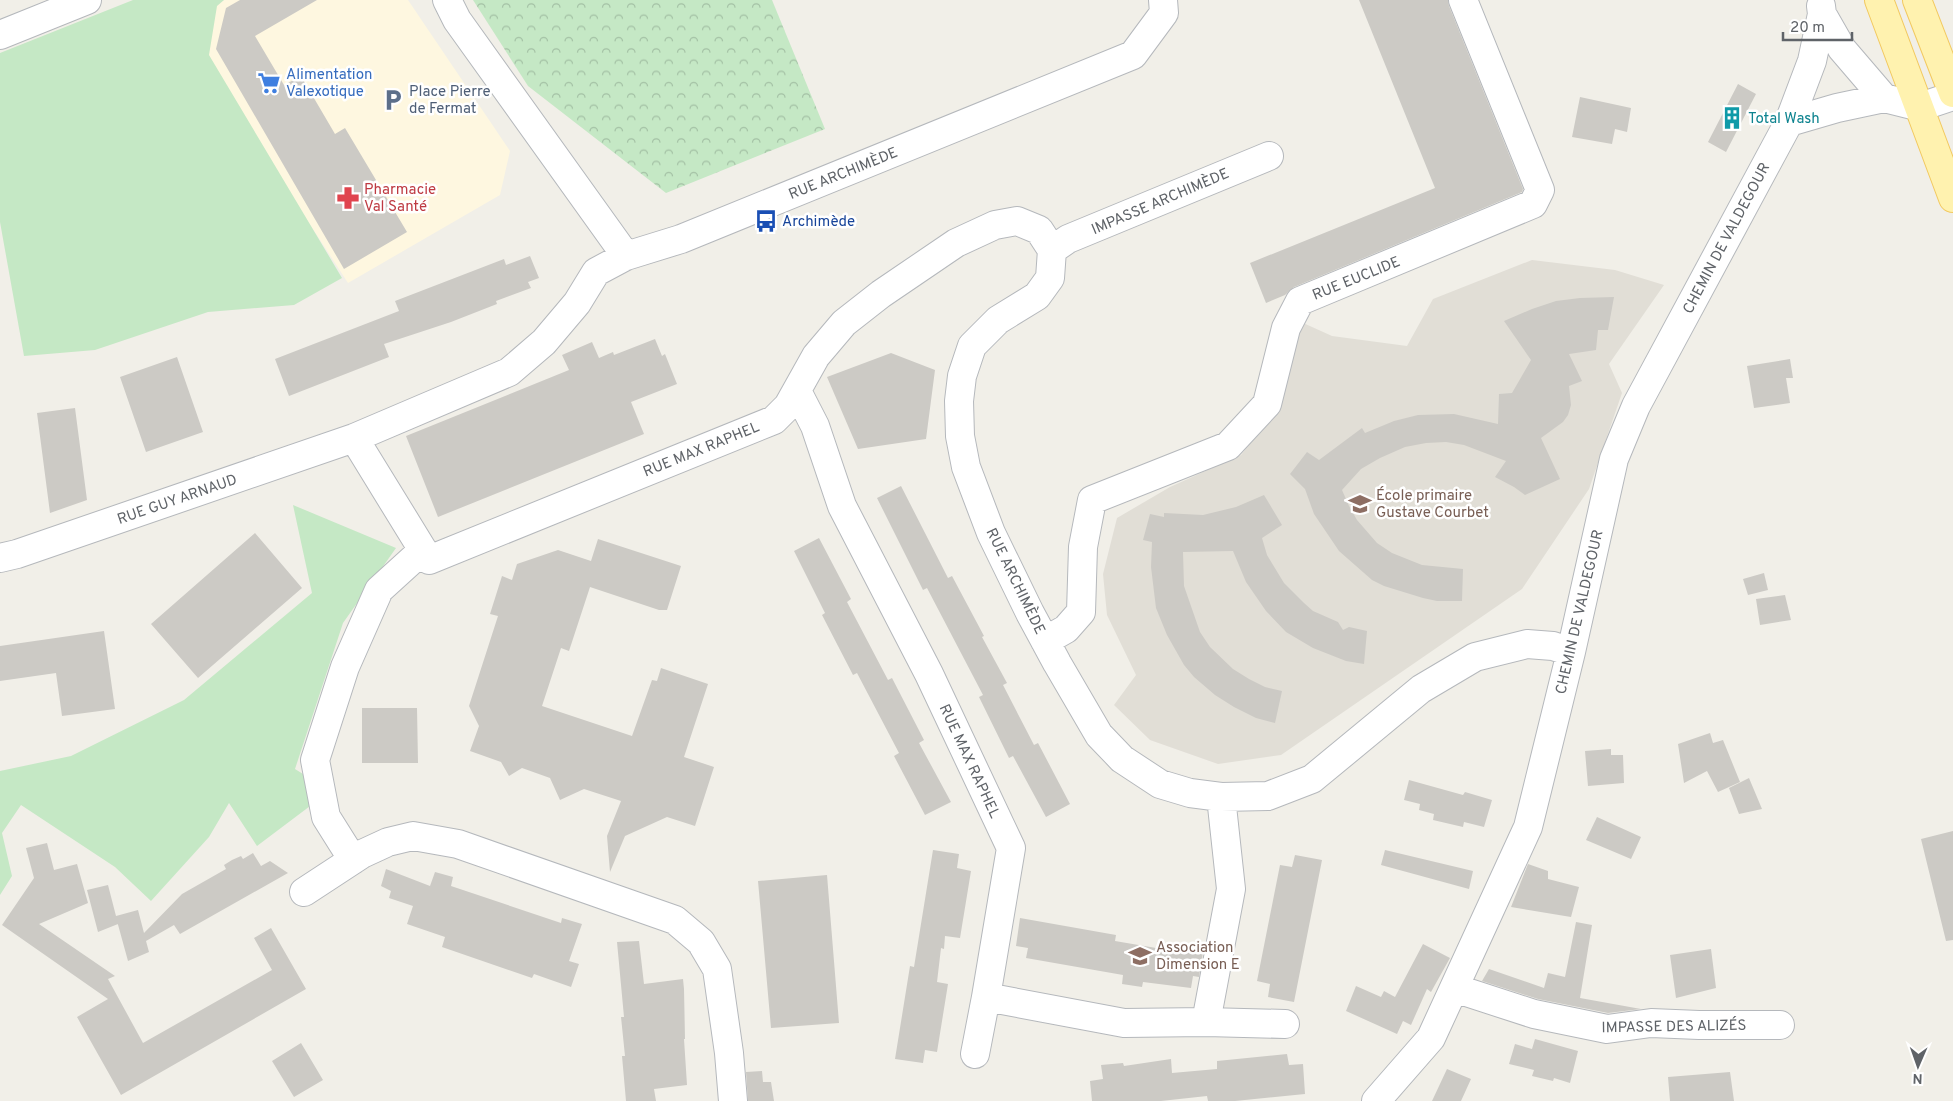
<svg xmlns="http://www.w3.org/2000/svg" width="1953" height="1101" font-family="Overpass,sans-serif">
  <defs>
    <pattern id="park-crowns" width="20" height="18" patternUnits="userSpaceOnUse" patternTransform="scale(1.25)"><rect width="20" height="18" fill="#c5e8c5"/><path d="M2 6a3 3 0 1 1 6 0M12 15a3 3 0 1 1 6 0" fill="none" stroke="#a3c0a4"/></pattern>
  </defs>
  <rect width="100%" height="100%" fill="#f1efe8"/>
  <path fill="#fef7e0" d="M224,0H408L510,151L500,195L348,283L181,26Z"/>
  <path fill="#e1ded6" d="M1532,260L1615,270L1664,285L1609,364L1622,393L1589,489L1522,589L1281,755L1218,764L1150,740L1114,705L1136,675L1107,615L1103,574L1117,518L1170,487L1241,455L1278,408L1301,322L1332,336L1407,346L1433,299Z"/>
  <path fill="#c5e8c5" d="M133,0H224L217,6L209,55L342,278L294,305L208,312L95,350L24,356L0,222V53Z
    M293,505L396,548L343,623L295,769L330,791L257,846L229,803L209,837L151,901L115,867L21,805L2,833L12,876L0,895V771L71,756L184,700L312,593Z"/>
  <path fill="url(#park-crowns)" d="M473,0H772L825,129L666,193L528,86Z"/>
  <path fill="#cccac5" d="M240,0H317L255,36L284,85L301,76L335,134L345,128L407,232L344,269L216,49L226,8Z
    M1359,0H1448L1449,6L1523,189L1522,192L1294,287L1285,295L1266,303L1250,263L1435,188Z
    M1738,84L1756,94L1726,152L1708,142Z
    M1580,97L1631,108L1627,132L1615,129L1612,144L1572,137Z
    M530,256L539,278L528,282L531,288L496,301L497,304L451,322L384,344L389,357L289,396L275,359L399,311L395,301L504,259L506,265Z
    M1614,297L1608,330H1598L1596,350L1569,354L1582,381L1569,386L1571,405L1568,415L1563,422L1541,438L1560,479L1525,495L1514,487L1495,477L1506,461L1464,445L1446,442L1426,443L1405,447L1380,458L1361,469L1342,490L1349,506L1357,520L1377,543L1392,553L1422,565L1463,569L1462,601H1437L1423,598L1384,586L1372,580L1339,551L1314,514L1305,489L1290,474L1307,452L1319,460L1362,428L1365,433L1394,421L1418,415L1454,414L1498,424L1499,394L1512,393L1531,360L1504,321L1532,309L1556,301L1580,298Z
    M655,339L662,356L665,354L677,384L631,402L644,434L438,517L406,436L569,370L562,355L592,342L599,358L613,352L614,355Z
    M891,353L935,370L926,439L858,449L827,377Z
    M177,357L203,432L146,452L120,377Z
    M1790,359L1793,378H1786L1790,403L1754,408L1747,366Z
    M75,408L87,500L50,513L37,413Z
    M901,486L948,578L952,576L984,636L982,637L1007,683L1003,685L1034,745L1038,743L1070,804L1046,817L1013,756L1009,758L979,697L983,695L961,653L927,588L923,590L877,498Z
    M1264,495L1282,525L1262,538L1267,555L1284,583L1304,603L1313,611L1338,622L1343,630L1349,627L1367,631L1364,664L1346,661L1313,648L1286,632L1266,611L1246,582L1233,551L1183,552L1184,586L1200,632L1210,647L1233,669L1249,679L1265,687L1282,691L1275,723L1256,718L1234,707L1215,695L1194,677L1184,665L1167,635L1156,608L1151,567L1152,542L1143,540L1150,514L1164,517V513L1203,515L1236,507Z
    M255,533L302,588L198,678L151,624Z
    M819,538L851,599L847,602L888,680L892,678L924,740L919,743L951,802L925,815L894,756L899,753L857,673L853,675L822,615L825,613L794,551Z
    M598,539L681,566L667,610H659L590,587L569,651L561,648L542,706L632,736L652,680L657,681L661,668L708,684L684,757L714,767L695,826L667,817L625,836L610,872L607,836L621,801L584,789L560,800L550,778L522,768L509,776L501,762L470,751L479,726L469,706L498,616L490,614L502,576L512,580L517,564L558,550L591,561Z
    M1764,573L1768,590L1748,595L1743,579Z
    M1785,595L1791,620L1760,625L1756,599Z
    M104,631L115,709L62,716L56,673L0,681V646Z
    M362,708H417L418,763H362Z
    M1710,733L1713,743L1723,740L1740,782L1718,792L1707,771L1684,783L1678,744Z
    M1611,749V755H1623L1624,783L1588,786L1585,751Z
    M1749,778L1762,809L1739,814L1729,788Z
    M1409,780L1463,795L1465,792L1492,800L1484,827L1464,822L1463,827L1433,820L1434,814L1419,810L1420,804L1404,800Z
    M1597,817L1641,837L1631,859L1586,840Z
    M1953,831V940L1946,941L1921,839Z
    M47,843L54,870L77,864L88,903L39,924L115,976L108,979L143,1043L272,970L254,938L271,928L306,989L121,1095L77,1017L108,999L2,925L34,878L26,848Z
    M933,850L959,854L957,868L971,871L960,938L945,936L944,949L941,948L937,982L948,984L937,1052L925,1050L923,1063L895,1059L910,966L914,967Z
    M1385,850L1473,871L1469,889L1381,865Z
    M253,853L261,866L270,861L288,873L180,934L174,925L146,941L149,952L128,961L117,921L118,924L98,932L87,890L108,885L116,916L138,910L144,933L182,894L226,869L224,865L232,860L241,856L243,859Z
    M1295,855L1322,860L1294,1002L1268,997L1270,984L1257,981L1280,865L1292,867Z
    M1528,864L1548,871V879L1579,887L1571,917L1511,907Z
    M386,869L430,886L435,872L453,877L451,886L561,923L562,918L582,924L569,961L579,964L571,987L534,974L532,978L442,947L445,937L407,924L413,906L389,898L391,891L381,886Z
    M827,875L839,1023L771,1028L758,881Z
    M1020,918L1116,935L1115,941L1162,949L1163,945L1203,952L1199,977L1193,976L1191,988L1143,982L1142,987L1122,984L1123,975L1026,958L1028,948L1016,946Z
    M1576,922L1592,925L1580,998L1641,1009L1608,1013L1538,999L1482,981L1489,969L1544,988L1548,973L1565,977Z
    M639,941L644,984L683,979L684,989L685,1039H684L687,1085L654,1089L656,1101H626L622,1056H625L621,1017H624L617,942Z
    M1423,944L1450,958L1431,992L1427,989L1411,1025L1403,1021L1397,1034L1346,1011L1356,986L1381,997L1384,991L1395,997Z
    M1711,949L1716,988L1676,998L1670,955Z
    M1535,1039L1578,1051L1570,1083L1554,1078L1553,1081L1532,1076L1534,1070L1509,1064L1515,1044L1532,1049Z
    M301,1043L323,1080L294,1097L272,1061Z
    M1287,1054L1289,1065L1303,1064L1305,1094L1235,1101H1208L1207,1096L1161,1101H1092L1090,1081L1103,1079L1101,1065L1123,1063L1124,1066L1171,1059L1172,1073L1217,1069V1061Z
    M1447,1069L1471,1079L1461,1101H1432Z
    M762,1071L763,1082H771L774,1101H748L746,1072Z
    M1730,1072L1734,1101H1670L1668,1077Z"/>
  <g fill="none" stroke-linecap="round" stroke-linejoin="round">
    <defs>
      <path id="minor" d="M447,0L457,20L626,256
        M1821,6L1822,14L1842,49L1884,98L1920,107L1953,96
        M0,35L87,0
        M1789,122L1837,108L1884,98
        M1052,250L1068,239L1269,156
        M797,391L815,426L842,506L929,674L1011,848L986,997L1124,1023L1206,1022L1231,889L1221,797
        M354,438L429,560L774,420L788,406L816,356L844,323L881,294L956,243L995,225L1017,221L1039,230L1052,250L1050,278L1037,296L998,320L972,346L962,376L959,401L960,436L966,467L991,533L1030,613L1057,663L1099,735L1122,759L1160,784L1190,793L1221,797L1268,796L1312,779L1421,689L1475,657L1527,644L1553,646L1571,652
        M0,558L17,554L354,438L509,372L544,342L577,303L596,272L626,256L681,239L1133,55L1164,13L1163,0
        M1045,641L1066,629L1081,612L1083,547L1092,500L1228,446L1267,404L1286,328L1300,301L1533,204L1540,190L1463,0
        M353,860L326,817L315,760L345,667L379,590L423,550
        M304,892L362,854L388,842L413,836L458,844L675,920L701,942L717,969L729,1053L733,1101
        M1454,988L1534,1014L1607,1029L1651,1023L1699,1025H1780
        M1206,1022L1285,1024
        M975,1054L986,997
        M1376,1101L1431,1038L1528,827L1571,652L1614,459L1636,406L1789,122L1812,61L1822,14"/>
      <path id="major" d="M1879,0L1953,198
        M1917,0L1953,93"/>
    </defs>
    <use href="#minor" stroke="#b5b8bc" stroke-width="30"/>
    <use href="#major" stroke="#f2c960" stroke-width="30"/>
    <use href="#minor" stroke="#fff" stroke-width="28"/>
    <use href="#major" stroke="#fff2af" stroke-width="28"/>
  </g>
  <defs>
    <symbol id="supermarket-bare" viewBox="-9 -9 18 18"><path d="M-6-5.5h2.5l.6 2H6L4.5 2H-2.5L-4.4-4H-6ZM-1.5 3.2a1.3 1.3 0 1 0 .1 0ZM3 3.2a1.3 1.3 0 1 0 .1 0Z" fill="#3f7fe0" stroke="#fff" stroke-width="2.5" paint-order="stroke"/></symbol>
    <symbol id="parking-bare" viewBox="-9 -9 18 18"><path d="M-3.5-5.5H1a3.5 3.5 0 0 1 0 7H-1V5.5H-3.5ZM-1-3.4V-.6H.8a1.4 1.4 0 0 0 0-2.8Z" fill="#5c6f8a" stroke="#fff" stroke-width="2.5" paint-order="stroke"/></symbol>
    <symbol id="building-bare" viewBox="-9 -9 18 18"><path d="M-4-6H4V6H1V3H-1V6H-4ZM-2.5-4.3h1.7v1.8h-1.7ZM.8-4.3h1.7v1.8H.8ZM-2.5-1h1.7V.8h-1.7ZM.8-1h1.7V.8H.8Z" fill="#0f9aa8" stroke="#fff" stroke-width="2.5" paint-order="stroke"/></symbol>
    <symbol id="pharmacy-bare" viewBox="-9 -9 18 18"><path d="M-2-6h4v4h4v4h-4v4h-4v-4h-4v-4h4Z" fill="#e0444e" stroke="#fff" stroke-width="2.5" paint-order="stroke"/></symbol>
    <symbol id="bus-bare" viewBox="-9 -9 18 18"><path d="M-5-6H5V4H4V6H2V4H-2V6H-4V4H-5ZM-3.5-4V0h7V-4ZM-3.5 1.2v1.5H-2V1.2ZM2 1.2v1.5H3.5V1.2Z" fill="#1a4fb4" stroke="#fff" stroke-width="2.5" paint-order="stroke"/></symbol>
    <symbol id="school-bare" viewBox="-9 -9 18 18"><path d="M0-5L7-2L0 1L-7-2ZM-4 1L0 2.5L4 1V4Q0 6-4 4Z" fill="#8d6e63" stroke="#fff" stroke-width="2.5" paint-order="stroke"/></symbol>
    <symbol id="university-bare" viewBox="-9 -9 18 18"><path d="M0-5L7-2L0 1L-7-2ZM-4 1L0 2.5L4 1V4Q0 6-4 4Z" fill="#8d6e63" stroke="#fff" stroke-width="2.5" paint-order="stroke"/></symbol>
  </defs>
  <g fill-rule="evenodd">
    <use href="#supermarket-bare" x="253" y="67" width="32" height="32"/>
    <use href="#parking-bare" x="377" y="84" width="32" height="32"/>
    <use href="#building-bare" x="1716" y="102" width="32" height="32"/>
    <use href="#pharmacy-bare" x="332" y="182" width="32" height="32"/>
    <use href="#bus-bare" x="750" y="205" width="32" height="32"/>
    <use href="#school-bare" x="1344" y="488" width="32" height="32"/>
    <use href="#university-bare" x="1124" y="940" width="32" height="32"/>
  </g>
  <g text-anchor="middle" stroke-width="5" stroke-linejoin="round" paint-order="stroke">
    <g font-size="15" fill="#366cbe" stroke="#fff" text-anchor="start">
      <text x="286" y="79">Alimentation<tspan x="286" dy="17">Valexotique</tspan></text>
    </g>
    <g font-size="15" fill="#4e5e75" stroke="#fff" text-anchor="start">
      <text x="409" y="96">Place Pierre<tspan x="409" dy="17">de Fermat</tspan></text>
    </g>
    <g font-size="15" fill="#0d838f" stroke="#fff" text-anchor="start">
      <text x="1748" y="123">Total Wash</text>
    </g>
    <g font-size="15" fill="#5f6368" stroke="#fff">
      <text transform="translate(843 173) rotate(-22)" y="5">RUE ARCHIMÈDE</text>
      <text transform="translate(1160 201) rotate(-23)" y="5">IMPASSE ARCHIMÈDE</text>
      <text transform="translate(1726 238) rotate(-62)" y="5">CHEMIN DE VALDEGOUR</text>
      <text transform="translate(1356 278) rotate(-22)" y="5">RUE EUCLIDE</text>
      <text transform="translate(701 449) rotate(-22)" y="5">RUE MAX RAPHEL</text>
      <text transform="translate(177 499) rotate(-19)" y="5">RUE GUY ARNAUD</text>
      <text transform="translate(1016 581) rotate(64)" y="5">RUE ARCHIMÈDE</text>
      <text transform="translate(1579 612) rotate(-77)" y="5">CHEMIN DE VALDEGOUR</text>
      <text transform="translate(970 761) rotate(65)" y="5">RUE MAX RAPHEL</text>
      <text transform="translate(1674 1026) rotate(-1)" y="5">IMPASSE DES ALIZÉS</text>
    </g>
    <g font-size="15" fill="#be3a42" stroke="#fff" text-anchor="start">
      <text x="364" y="194">Pharmacie<tspan x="364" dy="17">Val Santé</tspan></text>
    </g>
    <g font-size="15" fill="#164399" stroke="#fff" text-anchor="start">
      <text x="782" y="226">Archimède</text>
    </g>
    <g font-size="15" fill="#785e54" stroke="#fff" text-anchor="start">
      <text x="1376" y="500">École primaire<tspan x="1376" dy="17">Gustave Courbet</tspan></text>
      <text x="1156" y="952">Association<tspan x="1156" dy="17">Dimension E</tspan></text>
    </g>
  </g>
  <g transform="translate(1918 1066) rotate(182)" stroke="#ffffff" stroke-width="4" paint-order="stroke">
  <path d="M0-4L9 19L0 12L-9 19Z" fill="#5f6368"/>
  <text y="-8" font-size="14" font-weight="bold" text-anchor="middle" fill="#5f6368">N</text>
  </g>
  <path d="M1783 32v8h69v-8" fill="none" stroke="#5f6368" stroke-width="2.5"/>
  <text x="1790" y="32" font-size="15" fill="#5f6368" stroke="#ffffff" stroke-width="4" paint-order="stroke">20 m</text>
</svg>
